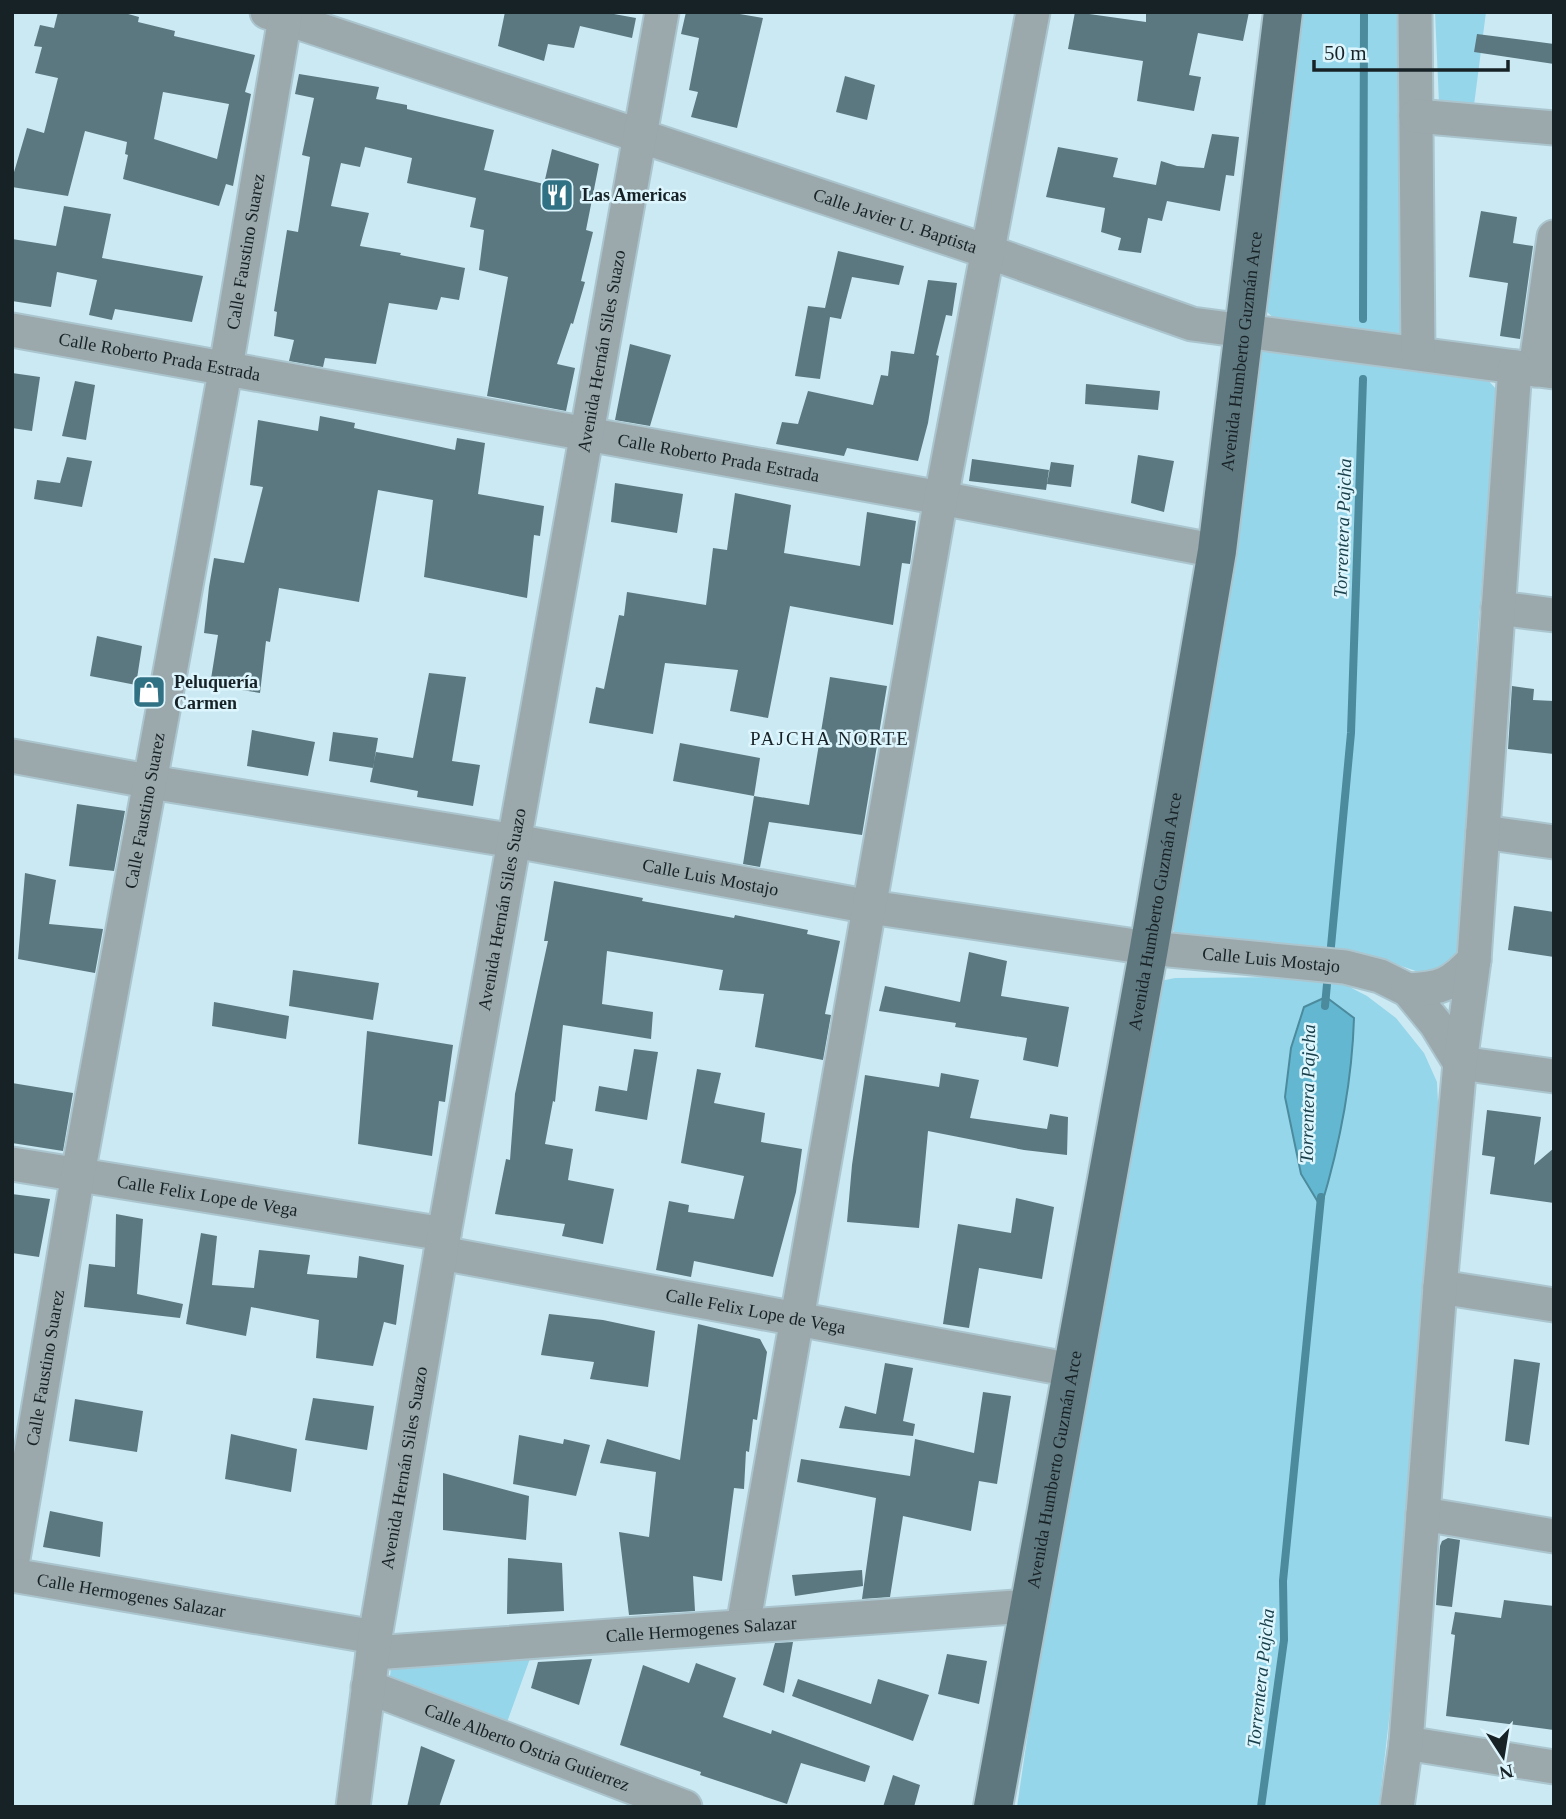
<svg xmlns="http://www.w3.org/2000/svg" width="1566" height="1819" font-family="Georgia,serif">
  <rect width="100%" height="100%" fill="#cbe9f3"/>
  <path fill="#96d6ea" d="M1300,12H1400L1403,334L1397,338L1278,322L1267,312L1264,302Z
    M1435,12H1486L1473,113L1439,103Z
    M1263,347L1484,376L1498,391L1478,630L1459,954L1452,964L1430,976L1384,960L1178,938L1173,930L1255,357Z
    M1292,977L1336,980L1367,996L1396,1018L1424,1053L1437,1082L1439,1124L1422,1345L1394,1676L1379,1807H1017L1045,1617L1160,981L1175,978Z
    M532,1653L506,1725L389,1683L392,1661Z"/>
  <path fill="#63b7d0" stroke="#4c8a9d" stroke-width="2" d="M1326,997L1354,1018C1352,1084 1340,1144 1321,1207L1301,1174L1285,1097L1291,1048L1304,1007Z"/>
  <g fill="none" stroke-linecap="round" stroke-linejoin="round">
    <path stroke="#4c8a9d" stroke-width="8" d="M1363,319L1364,12
      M1330,957L1351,733L1363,379
      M1325,1006L1328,973
      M1261,1807L1284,1640L1283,1581L1321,1197"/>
  </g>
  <path fill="#5b7880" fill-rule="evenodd" d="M58,12H121L139,17L138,22L175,31L174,36L255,55L245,92L251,94L233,186L226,184L219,206L123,179L128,155L125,154L127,142L85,131L68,196L12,187V179L27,128L44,133L58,78L35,73L42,47L34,46L40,25L54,28ZM163,92L229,104L217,159L154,139Z
    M505,12H603L636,18L632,38L580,26L574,48L548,44L544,61L498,46Z
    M686,12H728L763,18L737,128L691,117L698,92L689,90L699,38L681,34Z
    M1075,12L1146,22V12H1249L1243,41L1198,33L1189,75L1201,77L1194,111L1137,101L1143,61L1068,49Z
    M1477,34L1554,44V64L1474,52Z
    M299,74L379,87L376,99L407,105V109L494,130L484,170L544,184L552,149L599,164L586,230L593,232L581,281L585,282L573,324L571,323L557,364L575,368L566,411L487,396L508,277L479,270L484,230L470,227L476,198L407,183L412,158L365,147L360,167L341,163L331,206L369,213L360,246L401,253L400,255L465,268L459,300L441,297L437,310L389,303L376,364L325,358L323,367L289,361L294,340L274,336L277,312L274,311L287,230L298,232L310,157L302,155L314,98L295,94Z
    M845,76L875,85L867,120L836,112Z
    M1212,134L1239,137L1234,176L1226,175L1220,211L1167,201L1162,221L1148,218L1141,253L1118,250L1121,238L1101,232L1105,208L1046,197L1058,147L1118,158L1113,177L1156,185L1161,161L1177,166L1204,168Z
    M64,206L111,214L102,258L203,276L192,322L115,309L112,320L89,315L97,280L57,272L51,307L12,301V239L56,246Z
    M1481,211L1517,217L1513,243L1533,246L1520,339L1500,336L1508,283L1469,277Z
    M838,251L904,266L899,285L852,277L841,319L830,317L820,379L795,376L808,306L825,308Z
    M928,280L957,283L952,316L946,315L936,355L939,356L928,423L918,461L847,448L844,456L776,444L782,422L798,424L808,391L873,405L881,375L888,376L891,351L914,354Z
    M630,344L671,355L650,426L615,420Z
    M12,373L40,377L32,431L12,428Z
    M75,381L95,385L86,440L62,436Z
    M1086,384L1160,391L1158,410L1085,404Z
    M320,416L355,423L354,428L455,450L457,438L485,443L478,494L544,506L540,536L534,535L527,598L424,577L433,500L378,490L359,602L279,588L270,642L266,641L260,693L210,685L218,635L204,633L209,587L214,558L244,563L263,487L250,485L258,420L318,431Z
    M1138,455L1174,461L1164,512L1131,503Z
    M67,457L92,461L82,507L34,499L37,480L60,483Z
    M972,459L1049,470L1046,490L969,481Z
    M1051,462L1074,465L1071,487L1047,484Z
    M615,483L683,494L677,533L611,522Z
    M735,493L791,505L784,553L860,566L867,512L916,521L910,564L902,563L893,625L790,606L768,718L730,711L738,670L665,663L653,734L589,723L596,687L604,689L619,615L624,616L627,592L706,605L713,548L727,550Z
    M97,636L142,646L136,685L90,676Z
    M429,673L466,677L452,761L480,765L473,806L417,797L418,791L370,782L376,752L413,758Z
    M830,677L887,686L862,835L769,822L760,867L743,864L754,796L809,805Z
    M1512,686L1534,689L1533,700L1554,701V754L1508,749Z
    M252,730L315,742L308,776L247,766Z
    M333,732L378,738L373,768L329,761Z
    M680,743L760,758L754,796L673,781Z
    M77,804L125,811L114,871L69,866Z
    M25,873L56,880L49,924L103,929L95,973L18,959Z
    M554,881L643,898L642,901L734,918L735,915L808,930L807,934L840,941L825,1014L831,1015L823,1060L755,1047L764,994L719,990L723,970L607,951L602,1004L653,1012L651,1039L563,1025L555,1102L553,1101L545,1144L573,1149L568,1180L614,1189L603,1244L562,1236L565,1224L495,1214L506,1159L510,1160L515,1094L548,941H544Z
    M1514,906L1554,912V957L1508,950Z
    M969,952L1007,961L1001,996L1069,1007L1058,1067L1023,1060L1027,1038L955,1027L956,1023L879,1011L885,986L960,1002Z
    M293,970L379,983L373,1020L289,1006Z
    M214,1002L289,1016L286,1039L212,1026Z
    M367,1031L453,1045L445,1102L439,1101L432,1156L358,1144Z
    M634,1049L658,1052L647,1120L595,1111L599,1086L627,1091Z
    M697,1069L721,1073L714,1103L765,1113L761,1142L802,1149L796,1192L773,1277L694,1261L691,1277L656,1270L669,1201L689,1205L688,1212L734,1219L744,1176L681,1163Z
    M941,1073L979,1080L970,1118L1047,1129L1050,1114L1068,1117L1067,1155L1024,1150L928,1131L919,1228L847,1222L852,1165L865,1075L939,1087Z
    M12,1083L73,1093L63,1151L12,1143Z
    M1487,1110L1541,1117L1534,1165L1554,1148V1203L1490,1194L1495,1157L1482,1155Z
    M12,1194L50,1199L39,1257L12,1253Z
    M1016,1198L1054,1207L1042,1279L979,1268L969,1328L943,1324L958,1224L1011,1233Z
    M116,1214L143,1219L137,1294L183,1304L180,1318L84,1307L89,1264L115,1267Z
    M201,1233L217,1236L212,1285L254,1288L259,1250L310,1255L307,1274L357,1278L359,1256L404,1265L396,1325L384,1322L373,1366L316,1358L319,1320L251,1307L246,1336L186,1324Z
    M549,1314L603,1320L655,1331L648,1387L590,1379L594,1362L541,1355Z
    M698,1324L760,1339L767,1352L757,1420L753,1419L749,1452L746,1451L744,1489L734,1488L722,1581L693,1576L695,1611L629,1615L619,1532L649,1537L656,1472L600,1463L607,1439L680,1460Z
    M1514,1359L1540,1363L1529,1445L1505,1441Z
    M885,1363L913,1368L903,1421L915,1424L913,1436L839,1428L845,1406L876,1414Z
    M983,1392L1011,1396L997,1484L979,1481L971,1531L903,1516L890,1597L862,1599L876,1498L797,1482L801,1459L910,1476L915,1439L974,1453Z
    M313,1398L374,1406L367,1450L305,1440Z
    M75,1399L143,1411L137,1452L69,1441Z
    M231,1434L297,1449L291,1492L225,1479Z
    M519,1435L563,1444L564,1439L590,1445L576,1496L513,1484Z
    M443,1473L529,1496L526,1540L443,1530Z
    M50,1511L103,1522L100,1557L43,1547Z
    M1448,1538L1460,1540L1452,1607L1436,1605L1440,1546L1442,1541Z
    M508,1558L562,1563L564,1611L507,1614Z
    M862,1570L863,1586L795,1596L792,1575Z
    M1504,1600L1554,1606V1730L1446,1716L1455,1635L1451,1634L1455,1612L1501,1618Z
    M793,1642L784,1693L763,1685L775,1643Z
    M947,1654L987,1661L979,1704L938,1694Z
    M592,1659L579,1705L531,1688L538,1662Z
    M696,1663L736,1678L723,1717L771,1734L772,1730L870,1766L865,1782L801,1763L787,1804L700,1775L701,1772L620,1745L643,1665L689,1683Z
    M798,1679L871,1704L878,1679L929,1695L913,1741L792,1696Z
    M421,1746L455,1760L439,1807H407Z
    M893,1775L920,1785L914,1807H883Z"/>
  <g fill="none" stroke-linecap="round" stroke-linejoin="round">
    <defs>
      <g id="minor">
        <path id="s1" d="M267,12L986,251L1192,324L1554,372"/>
        <path d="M1415,12L1418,353"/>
        <path d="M1416,116L1554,128"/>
        <path id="s2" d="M12,330L941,498L1217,551"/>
        <path d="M1535,370L1554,237"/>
        <path d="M1498,608L1554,615"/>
        <path id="s3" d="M12,756L169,785L515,841L870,907L1149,948L1345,967L1380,976L1408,990L1436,1024L1460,1063L1554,1076"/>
        <path d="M1483,832L1554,842"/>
        <path d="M1408,990C1441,989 1452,984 1474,960"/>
        <path id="s4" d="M12,1164L444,1234"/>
        <path id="s5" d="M441,1253L1072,1370"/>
        <path d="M1440,1287L1554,1305"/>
        <path d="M1423,1514L1554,1536"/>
        <path id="s6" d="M12,1565L78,1174L226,367L286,12"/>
        <path id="s7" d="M12,1575L375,1637"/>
        <path d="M743,1626L941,498L1033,12"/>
        <path id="s8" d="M373,1653L1029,1606"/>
        <path id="s9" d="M368,1687L685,1807"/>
        <path d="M1406,1743L1554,1767"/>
        <path id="s10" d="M353,1807L375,1637L444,1234L662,12"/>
        <path d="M1397,1807L1406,1743L1440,1287L1460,1063L1474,960L1515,367"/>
      </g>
      <g id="major">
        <path id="s11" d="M993,1807L1149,948L1217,551L1283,12"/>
      </g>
    </defs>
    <use href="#minor" stroke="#abc5ce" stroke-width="37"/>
    <use href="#major" stroke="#abc5ce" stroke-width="42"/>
    <use href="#minor" stroke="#9ba8ac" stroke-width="33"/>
    <use href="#major" stroke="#5f777e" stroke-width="38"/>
  </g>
  <defs>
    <symbol id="restaurant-square" viewBox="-11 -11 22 22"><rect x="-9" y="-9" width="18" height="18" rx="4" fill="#307184" stroke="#ddf6fe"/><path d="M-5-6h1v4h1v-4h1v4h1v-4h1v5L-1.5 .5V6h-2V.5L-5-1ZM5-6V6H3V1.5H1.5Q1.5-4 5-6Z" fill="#fff"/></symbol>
    <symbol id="shop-square" viewBox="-11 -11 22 22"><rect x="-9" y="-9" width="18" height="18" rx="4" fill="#307184" stroke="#ddf6fe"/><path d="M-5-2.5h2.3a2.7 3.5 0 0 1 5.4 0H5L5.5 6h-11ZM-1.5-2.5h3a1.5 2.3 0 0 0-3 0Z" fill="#fff"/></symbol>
  </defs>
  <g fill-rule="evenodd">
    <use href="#restaurant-square" x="538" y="176" width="38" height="38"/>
    <use href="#shop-square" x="130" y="673" width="38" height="38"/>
  </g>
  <g text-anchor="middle" stroke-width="5" stroke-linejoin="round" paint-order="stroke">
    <g font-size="18" font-weight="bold" fill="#172226" stroke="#ddf6fe" text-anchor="start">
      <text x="582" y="201">Las Americas</text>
      <text x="174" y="688">Peluquería<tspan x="174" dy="21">Carmen</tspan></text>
    </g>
    <g font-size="18" fill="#172226" stroke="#ddf6fe">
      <text dy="6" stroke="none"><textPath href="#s1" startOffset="662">Calle Javier U. Baptista</textPath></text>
      <text dy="6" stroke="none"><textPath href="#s6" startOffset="1334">Calle Faustino Suarez</textPath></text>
      <text dy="6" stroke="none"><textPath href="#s10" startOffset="1477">Avenida Hernán Siles Suazo</textPath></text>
      <text dy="6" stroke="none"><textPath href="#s11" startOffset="1477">Avenida Humberto Guzmán Arce</textPath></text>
      <text dy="6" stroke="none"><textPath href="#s2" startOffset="150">Calle Roberto Prada Estrada</textPath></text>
      <text dy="6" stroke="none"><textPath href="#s2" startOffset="718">Calle Roberto Prada Estrada</textPath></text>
      <text dy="6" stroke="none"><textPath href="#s6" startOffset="766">Calle Faustino Suarez</textPath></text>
      <text dy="6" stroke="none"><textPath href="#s3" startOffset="709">Calle Luis Mostajo</textPath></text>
      <text dy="6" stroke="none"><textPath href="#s10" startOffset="910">Avenida Hernán Siles Suazo</textPath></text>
      <text dy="6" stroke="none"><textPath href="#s11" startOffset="910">Avenida Humberto Guzmán Arce</textPath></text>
      <text dy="6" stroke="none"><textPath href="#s3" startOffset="1276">Calle Luis Mostajo</textPath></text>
      <text dy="6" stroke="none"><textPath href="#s4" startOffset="198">Calle Felix Lope de Vega</textPath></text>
      <text dy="6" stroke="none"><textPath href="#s5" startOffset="320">Calle Felix Lope de Vega</textPath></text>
      <text dy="6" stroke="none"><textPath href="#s6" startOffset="200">Calle Faustino Suarez</textPath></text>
      <text dy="6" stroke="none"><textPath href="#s10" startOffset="343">Avenida Hernán Siles Suazo</textPath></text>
      <text dy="6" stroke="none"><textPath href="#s11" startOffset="343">Avenida Humberto Guzmán Arce</textPath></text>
      <text dy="6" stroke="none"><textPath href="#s7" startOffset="121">Calle Hermogenes Salazar</textPath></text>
      <text dy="6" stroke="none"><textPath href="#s8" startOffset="329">Calle Hermogenes Salazar</textPath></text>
      <text dy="6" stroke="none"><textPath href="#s9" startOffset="170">Calle Alberto Ostria Gutierrez</textPath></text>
    </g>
    <g font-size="19" font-style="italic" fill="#183f4a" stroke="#ddf6fe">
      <text transform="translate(1342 528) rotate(-88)" y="7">Torrentera Pajcha</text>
      <text transform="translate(1307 1094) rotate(-89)" y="7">Torrentera Pajcha</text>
      <text transform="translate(1260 1678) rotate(-84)" y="7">Torrentera Pajcha</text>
    </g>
    <g font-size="19" letter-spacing="2" fill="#172226" stroke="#ddf6fe">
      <text x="830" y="745">PAJCHA NORTE</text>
    </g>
  </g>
  <rect width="1566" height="1819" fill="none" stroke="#172226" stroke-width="28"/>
  <g transform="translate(1503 1756) rotate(168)" stroke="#ddf6fe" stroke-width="5" paint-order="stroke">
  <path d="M0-5L12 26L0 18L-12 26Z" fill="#172226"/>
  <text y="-10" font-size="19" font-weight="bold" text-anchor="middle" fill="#172226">N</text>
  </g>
  <path d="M1314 60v10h194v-10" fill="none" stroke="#172226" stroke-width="3.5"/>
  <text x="1324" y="60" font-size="21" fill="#172226" stroke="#ddf6fe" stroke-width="5" paint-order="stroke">50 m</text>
</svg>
